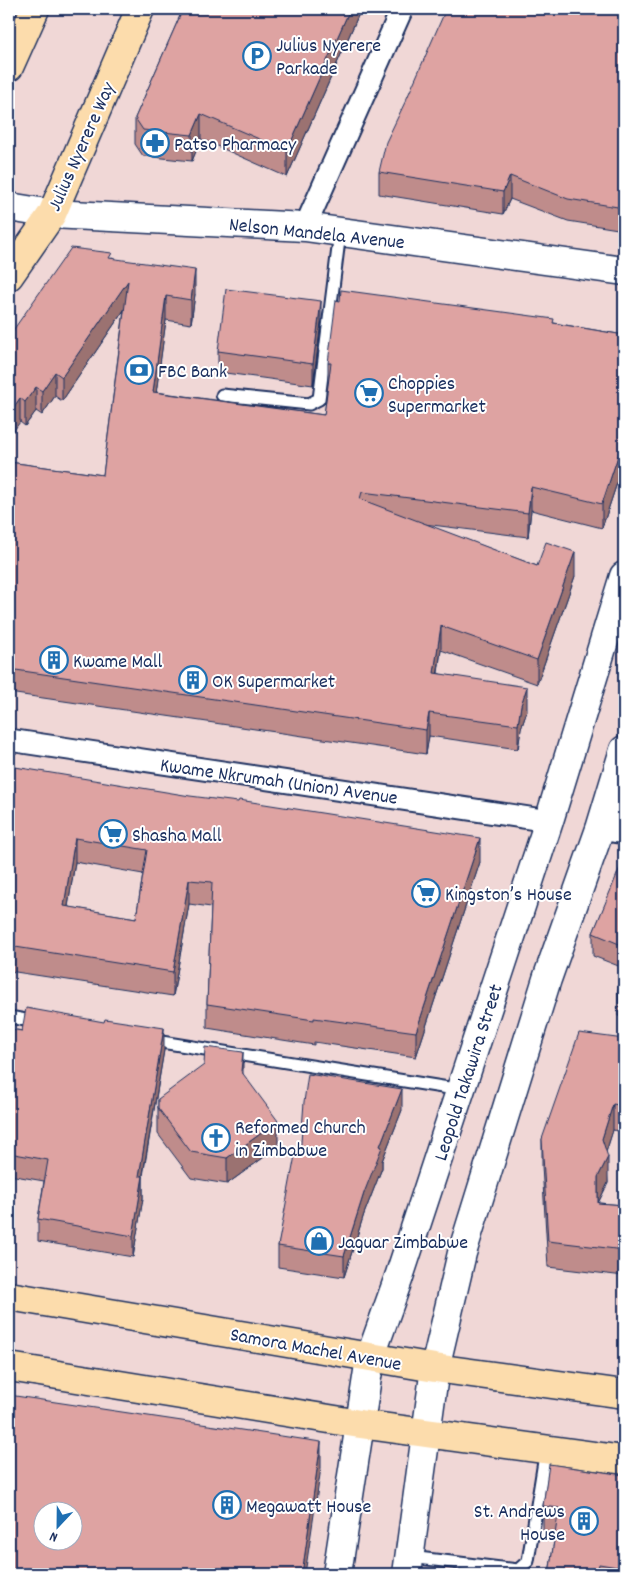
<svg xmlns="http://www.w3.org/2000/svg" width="633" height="1583" font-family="Dekko,sans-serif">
  <rect width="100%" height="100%" fill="#f8edec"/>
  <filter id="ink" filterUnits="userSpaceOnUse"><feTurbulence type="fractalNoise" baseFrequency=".02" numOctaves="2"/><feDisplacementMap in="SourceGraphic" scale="10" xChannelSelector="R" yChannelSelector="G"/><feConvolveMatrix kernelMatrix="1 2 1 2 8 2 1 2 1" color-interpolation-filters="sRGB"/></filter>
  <g filter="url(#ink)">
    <path fill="#f0d7d6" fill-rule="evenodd" d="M9,9H624V1574H9ZM42,1510H72V1540H42Z"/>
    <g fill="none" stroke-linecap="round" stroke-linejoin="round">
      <defs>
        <path id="lane" d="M222,395L309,404L319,399L340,232
          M9,1017L37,1022
          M149,1040L461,1090
          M410,1557L518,1570L528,1561L546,1449"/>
        <path id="street" d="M305,227L402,9
          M9,740L549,821
          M600,829L624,833"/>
        <path id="secondary" d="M9,207L52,214L305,227L624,271
          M337,1574L370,1358L399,1277L549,821L624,576
          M407,1574L435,1368L462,1253L547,979L600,829L624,750"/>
        <path id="primary" d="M9,67L35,9
          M9,276L52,214L140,9"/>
        <path id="highway" d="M9,1296L435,1368L624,1394
          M9,1367L360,1424L624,1460"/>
      </defs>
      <use href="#lane" stroke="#1b2f5e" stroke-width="15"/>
      <use href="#street" stroke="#1b2f5e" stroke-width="25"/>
      <use href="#secondary" stroke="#1b2f5e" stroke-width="31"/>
      <use href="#primary" stroke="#1b2f5e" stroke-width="31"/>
      <use href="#highway" stroke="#1b2f5e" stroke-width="31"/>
      <use href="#lane" stroke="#fff" stroke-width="11"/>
      <use href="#street" stroke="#fff" stroke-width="21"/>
      <use href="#secondary" stroke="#fff" stroke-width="28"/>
      <use href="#primary" stroke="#fcdcac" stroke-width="28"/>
      <use href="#highway" stroke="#fcdcac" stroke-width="28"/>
    </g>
    <path fill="#bf8c8b" stroke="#1b2f5e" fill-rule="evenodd" d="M183,9H361L287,177L201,139L192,161L143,156L135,144V118Z
      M624,9V230L568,221L510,199L503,214L379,194V172Z
      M112,258L195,294L191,324L166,320L156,392L324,415L328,387V363L554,323L624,335V462L602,528L531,510L528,537L424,524L537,566L575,576L537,684L441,650L438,673L527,711L521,729L518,749L429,736L426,754L9,693V462L103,475L124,310L62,401L55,396L42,415L36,411L25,426L20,422L9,336Z
      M321,322L313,385L218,372V351Z
      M9,766L480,862L416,1057L314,1042V1045L207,1028V1004L211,907L189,904L173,996L9,971ZM75,862L143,874L136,918L68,907Z
      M624,860V1017L618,1016V993L621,967L593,956V933Z
      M9,1029L164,1050L143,1176V1198L133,1257L38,1241V1219L44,1181L9,1175Z
      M624,1039V1132L613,1130L606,1152L608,1183L598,1203L624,1205V1276L548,1267L542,1166V1139Z
      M243,1075L278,1147L227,1184L191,1178L158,1134V1099Z
      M402,1110L382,1161V1168L364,1214L344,1277L278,1267V1246L300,1156Z
      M624,1475V1574H549L555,1534L543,1532V1506Z"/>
    <path fill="#9b7271" stroke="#1b2f5e" d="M350,9H361L287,177V151Z
      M201,114V139L192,161V135Z
      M510,176V199L503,214V192Z
      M195,270V294L191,324V300Z
      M128,281V304L62,401V377Z
      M166,296V320L153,416V392Z
      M321,301V322L313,385V364Z
      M55,372V396L42,415V391Z
      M36,387V411L25,426V402Z
      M20,398V422L9,437V414Z
      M624,438V462L602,528V504Z
      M531,487V510L528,537V513Z
      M575,552V576L537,684V660Z
      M441,626V650L434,696V673Z
      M527,687V711L521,729L518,749V725L521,705Z
      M429,713V736L426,754V730Z
      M75,838V862L64,931V906Z
      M480,838V862L416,1057V1032Z
      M189,880V904L173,996V972Z
      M164,1028V1050L139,1197V1176Z
      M243,1052V1078L241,1071Z
      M402,1089V1110L382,1161V1168L364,1214L344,1277V1256L364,1193L380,1146Z
      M613,1104V1130L602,1165V1139Z
      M278,1121V1147L227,1184V1158Z
      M608,1157V1183L598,1203V1177Z
      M143,1176V1198L133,1257V1236Z
      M321,1442V1468L305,1574H302Z
      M624,1484V1510L620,1537V1511Z"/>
    <path fill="#dea3a2" stroke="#1b2f5e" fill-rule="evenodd" d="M183,9H350L287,151L201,114L192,135L143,130L135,118Z
      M446,9H624V208L568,199L510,176L503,192L379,172L386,142L407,98Z
      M71,248L112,253L109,258L195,270L191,300L166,296L153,392L324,415L331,363H328L336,300L340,301L341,290L554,319L553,323L624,335V438L602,504L531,487L528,513L362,492L360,499L537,566L546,542L575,552L537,660L441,626L434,673L527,687L521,705L518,725L429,713L426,730L9,669V462L103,475L128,281L62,377L55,372L42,391L36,387L25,402L20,398L9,414V336Z
      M226,289L321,301L313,364L218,351Z
      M9,766L190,796L238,802L239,800L480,838L416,1032L314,1018V1020L207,1004L212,882L189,880L173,972L9,946ZM75,838L147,850L136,918L64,906Z
      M623,860H624V994L618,993L624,946L593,933Z
      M26,1008L104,1022L105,1019L164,1028L139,1176H143L133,1236L38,1219L48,1160L9,1153V1029L22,1031Z
      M579,1033L624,1039V1106L613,1104L602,1139L608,1157L598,1177V1203L624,1205V1250L548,1241L542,1139Z
      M205,1047L243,1052L241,1071L278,1121L227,1158L191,1152L158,1108V1099L204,1065Z
      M308,1074L402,1089L380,1146L382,1147L364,1193L344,1256L278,1246L296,1150L300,1156L304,1102Z
      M9,1395L321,1442L302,1574H9ZM42,1510H72V1540H42Z
      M549,1464L624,1475V1484L620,1511H624V1568L599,1564L597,1574H549L559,1508L543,1506Z"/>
  </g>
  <defs>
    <symbol id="parking-ring" viewBox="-11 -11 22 22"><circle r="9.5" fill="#fff" stroke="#1f6fb2" stroke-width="1.5"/><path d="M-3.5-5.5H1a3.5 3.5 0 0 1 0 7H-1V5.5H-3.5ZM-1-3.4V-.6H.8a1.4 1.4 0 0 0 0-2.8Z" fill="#1f6fb2"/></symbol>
    <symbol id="pharmacy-ring" viewBox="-11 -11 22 22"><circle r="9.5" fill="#fff" stroke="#1f6fb2" stroke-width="1.5"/><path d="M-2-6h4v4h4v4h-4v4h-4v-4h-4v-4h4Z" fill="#1f6fb2"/></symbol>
    <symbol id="bank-ring" viewBox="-11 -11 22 22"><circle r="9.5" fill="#fff" stroke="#1f6fb2" stroke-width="1.5"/><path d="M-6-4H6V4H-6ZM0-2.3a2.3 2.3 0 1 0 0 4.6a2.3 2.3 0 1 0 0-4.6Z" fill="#1f6fb2"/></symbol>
    <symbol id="supermarket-ring" viewBox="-11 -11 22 22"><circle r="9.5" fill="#fff" stroke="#1f6fb2" stroke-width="1.5"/><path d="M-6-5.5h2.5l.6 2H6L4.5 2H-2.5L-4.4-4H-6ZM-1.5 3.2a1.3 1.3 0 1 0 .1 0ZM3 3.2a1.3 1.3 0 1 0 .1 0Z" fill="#1f6fb2"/></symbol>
    <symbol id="building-ring" viewBox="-11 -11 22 22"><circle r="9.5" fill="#fff" stroke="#1f6fb2" stroke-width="1.5"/><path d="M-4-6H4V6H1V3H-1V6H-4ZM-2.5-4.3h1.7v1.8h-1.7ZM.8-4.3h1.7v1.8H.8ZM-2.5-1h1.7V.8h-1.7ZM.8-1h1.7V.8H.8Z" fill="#1f6fb2"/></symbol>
    <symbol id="church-ring" viewBox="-11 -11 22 22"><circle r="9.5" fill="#fff" stroke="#1f6fb2" stroke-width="1.5"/><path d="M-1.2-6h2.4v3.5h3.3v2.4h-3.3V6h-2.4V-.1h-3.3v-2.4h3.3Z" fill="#1f6fb2"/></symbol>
    <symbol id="shop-ring" viewBox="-11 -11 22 22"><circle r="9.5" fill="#fff" stroke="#1f6fb2" stroke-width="1.5"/><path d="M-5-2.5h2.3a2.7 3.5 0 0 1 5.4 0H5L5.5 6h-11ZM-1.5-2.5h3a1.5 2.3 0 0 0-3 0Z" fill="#1f6fb2"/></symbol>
  </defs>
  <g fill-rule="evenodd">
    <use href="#parking-ring" x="241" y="40" width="32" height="32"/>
    <use href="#pharmacy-ring" x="139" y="127" width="32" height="32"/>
    <use href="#bank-ring" x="123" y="354" width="32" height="32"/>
    <use href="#supermarket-ring" x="353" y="377" width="32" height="32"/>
    <use href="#building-ring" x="38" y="644" width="32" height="32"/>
    <use href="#building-ring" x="177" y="664" width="32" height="32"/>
    <use href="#supermarket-ring" x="97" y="818" width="32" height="32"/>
    <use href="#supermarket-ring" x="410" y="877" width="32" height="32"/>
    <use href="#church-ring" x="200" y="1122" width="32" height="32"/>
    <use href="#shop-ring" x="303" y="1225" width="32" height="32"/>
    <use href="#building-ring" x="211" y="1489" width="32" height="32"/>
    <use href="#building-ring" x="568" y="1505" width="32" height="32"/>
  </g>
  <g text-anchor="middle" stroke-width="4" stroke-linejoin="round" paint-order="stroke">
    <g font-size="20" fill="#1b2f5e" stroke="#fff" text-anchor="start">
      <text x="276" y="51">Julius Nyerere<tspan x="276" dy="23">Parkade</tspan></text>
      <text x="174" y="150">Patso Pharmacy</text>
      <text x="158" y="377">FBC Bank</text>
      <text x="388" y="389">Choppies<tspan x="388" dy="23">Supermarket</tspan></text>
      <text x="73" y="667">Kwame Mall</text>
      <text x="212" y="687">OK Supermarket</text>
      <text x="132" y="841">Shasha Mall</text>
      <text x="445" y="900">Kingston’s House</text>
      <text x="235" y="1133">Reformed Church<tspan x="235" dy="23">in Zimbabwe</tspan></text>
      <text x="338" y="1248">Jaguar Zimbabwe</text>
      <text x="246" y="1512">Megawatt House</text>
      <text x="565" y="1517" text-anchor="end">St. Andrews<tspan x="565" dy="23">House</tspan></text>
    </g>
    <g font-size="20" fill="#1b2f5e" stroke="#fff">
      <text transform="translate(80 146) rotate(-66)" y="7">Julius Nyerere Way</text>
      <text transform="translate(317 232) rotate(6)" y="7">Nelson Mandela Avenue</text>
      <text transform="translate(279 780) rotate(8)" y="7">Kwame Nkrumah (Union) Avenue</text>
      <text transform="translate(467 1072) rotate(-72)" y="7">Leopold Takawira Street</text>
      <text transform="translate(316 1348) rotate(10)" y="7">Samora Machel Avenue</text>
    </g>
  </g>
  <rect width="633" height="1583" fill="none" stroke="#fff" stroke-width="30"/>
  <rect x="15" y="15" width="603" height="1553" fill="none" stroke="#1b2f5e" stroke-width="2" filter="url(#ink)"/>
  <g transform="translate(58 1526) rotate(202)"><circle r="24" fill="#ffffff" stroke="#a4acbf"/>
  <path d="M0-4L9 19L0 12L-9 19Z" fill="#1f6fb2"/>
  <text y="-8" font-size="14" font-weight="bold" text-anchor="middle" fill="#1b2f5e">N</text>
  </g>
</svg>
